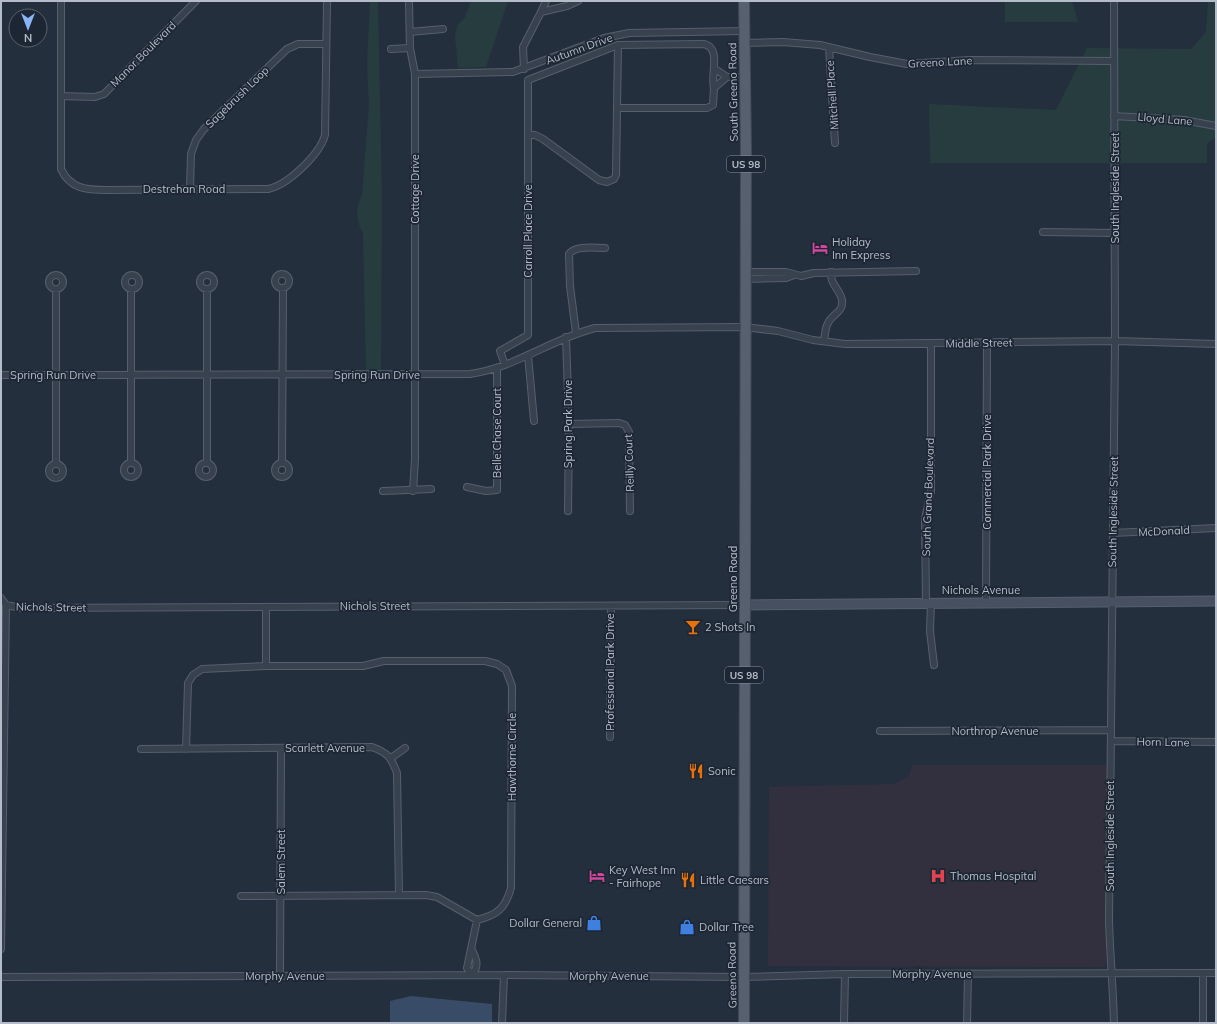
<svg xmlns="http://www.w3.org/2000/svg" width="1217" height="1024" font-family="Mulish,sans-serif">
  <rect width="100%" height="100%" fill="#242f3e"/>
  <path fill="#32303f" d="M912,765H1107L1106,967L768,966L769,787L895,784L909,776Z"/>
  <path fill="#263c3f" d="M370,1H378L382,200L381,370H366L363,233C356,222 355,207 362,195L369,104L367,65Z
    M471,1H508L486,67L458,68L455,37L457,26L465,17Z
    M1005,1H1072L1078,22H1005Z
    M1208,1H1216V137L1207,144V163H930L929,104L1056,110L1087,48L1191,49L1206,32Z"/>
  <path fill="#394c67" d="M411,996L492,1004V1023H390V1001Z"/>
  <g fill="none" stroke-linecap="round" stroke-linejoin="round">
    <defs>
      <path id="street" d="M61,1V169C70,189 87,190 107,190L268,189C288,185 320,154 325,135L327,1
        M409,3L410,48L415,74V459L413,491
        M541,12L546,1
        M410,32L443,29
        M744,43L783,42L820,45L870,57L907,64L970,60L1114,61
        M829,47L835,143
        M391,49L410,48
        M524,69L523,47L541,12L567,6L578,1
        M715,69L727,77
        M415,74L513,72L604,38L629,33L744,31
        M61,96L95,97L104,94L196,1
        M617,108L618,45
        M1114,116L1184,120L1216,126
        M528,135H535L543,139L599,180L607,182L614,179L616,175L617,108H707L713,105L714,88L727,77H745
        M190,189L191,154L196,140L204,129L287,49L298,44H326
        M1043,232L1115,233
        M745,272H786L801,276L814,273L916,271
        M275 281a7 7 0 1 1 14 0a7 7 0 1 1-14 0Z
        M200 282a7 7 0 1 1 14 0a7 7 0 1 1-14 0Z
        M125 282a7 7 0 1 1 14 0a7 7 0 1 1-14 0Z
        M49 282a7 7 0 1 1 14 0a7 7 0 1 1-14 0Z
        M745,279L786,278L794,275
        M56,290V463
        M576,333L570,286L569,254C576,245 594,248 605,248
        M566,337L569,424L568,511
        M824,341C825,336 825,328 828,323C832,314 844,312 842,300C840,289 830,285 831,272
        M528,355L534,421
        M505,365L500,351L528,335V80L618,45L704,44C722,48 710,75 714,88
        M1,375L470,374C515,368 551,339 595,328L744,327L778,331L813,340L845,344L1115,341L1216,344
        M569,424L619,423L625,425L629,432L630,511
        M275 470a7 7 0 1 1 14 0a7 7 0 1 1-14 0Z
        M199 470a7 7 0 1 1 14 0a7 7 0 1 1-14 0Z
        M124 470a7 7 0 1 1 14 0a7 7 0 1 1-14 0Z
        M131,463V290
        M207,463V290
        M282,463L283,289
        M49 471a7 7 0 1 1 14 0a7 7 0 1 1-14 0Z
        M467,487L486,491L497,490V369
        M383,491L431,489
        M1113,533L1216,528
        M1,598L6,605
        M926,602L925,519L931,491V344
        M931,602L930,631L934,665
        M986,602L987,343
        M6,605L21,608L745,605
        M266,607V666
        M880,731L1111,730
        M610,737L611,606
        M1111,741L1216,742
        M141,749L372,747C388,753 391,757 397,773L399,895
        M186,749L188,683L193,675L202,669L266,666H363L384,661H485L497,664L506,670L512,686L511,888C505,909 497,915 477,920L467,968L472,975C479,966 477,960 472,950
        M391,758L405,748
        M241,896L426,895L437,897L477,920
        M1,949L6,605
        M280,976L281,748
        M1,977L504,975L744,977L845,974L1216,973
        M502,1023L504,975
        M844,1023L845,974
        M967,1023L968,974
        M1114,1023C1113,988 1110,954 1109,920L1115,341L1114,1
        M1203,1023V973"/>
      <path id="secondary" d="M745,605L1216,601"/>
      <path id="primary" d="M744,1023L746,151L744,1"/>
    </defs>
    <use href="#street" stroke="#565f6c" stroke-width="8"/>
    <use href="#secondary" stroke="#565f6c" stroke-width="11"/>
    <use href="#primary" stroke="#414a57" stroke-width="12"/>
    <use href="#street" stroke="#38414e" stroke-width="6"/>
    <use href="#secondary" stroke="#465061" stroke-width="9"/>
    <use href="#primary" stroke="#56606e" stroke-width="10"/>
  </g>
  <defs>
    <symbol id="hotel-bare" viewBox="-9 -9 18 18"><path d="M-6-4.5h1.5V1H6V5H4.5V3h-9V5H-6ZM-4 0a1.8 1.8 0 1 1 3.6 0ZM.5 0V-2.5h3Q6-2.5 6 0Z" fill="#d1479c" stroke="#1d2633" stroke-width="2.5" paint-order="stroke"/></symbol>
    <symbol id="bar-bare" viewBox="-9 -9 18 18"><path d="M-6-5H6L.8 .8V4.5H3.5V6h-7V4.5H-.8V.8Z" fill="#e8710a" stroke="#1d2633" stroke-width="2.5" paint-order="stroke"/></symbol>
    <symbol id="restaurant-bare" viewBox="-9 -9 18 18"><path d="M-5-6h1v4h1v-4h1v4h1v-4h1v5L-1.5 .5V6h-2V.5L-5-1ZM5-6V6H3V1.5H1.5Q1.5-4 5-6Z" fill="#e8710a" stroke="#1d2633" stroke-width="2.5" paint-order="stroke"/></symbol>
    <symbol id="hospital-bare" viewBox="-9 -9 18 18"><path d="M-5-5h3v3.5h4V-5h3V5h-3V1.5h-4V5h-3Z" fill="#e0444e" stroke="#1d2633" stroke-width="2.5" paint-order="stroke"/></symbol>
    <symbol id="shop-bare" viewBox="-9 -9 18 18"><path d="M-5-2.5h2.3a2.7 3.5 0 0 1 5.4 0H5L5.5 6h-11ZM-1.5-2.5h3a1.5 2.3 0 0 0-3 0Z" fill="#3f7fe0" stroke="#1d2633" stroke-width="2.5" paint-order="stroke"/></symbol>
  </defs>
  <g fill-rule="evenodd">
    <use href="#hotel-bare" x="809" y="237" width="22" height="22"/>
    <use href="#bar-bare" x="682" y="616" width="22" height="22"/>
    <use href="#restaurant-bare" x="685" y="760" width="22" height="22"/>
    <use href="#hotel-bare" x="586" y="865" width="22" height="22"/>
    <use href="#hospital-bare" x="927" y="865" width="22" height="22"/>
    <use href="#restaurant-bare" x="677" y="869" width="22" height="22"/>
    <use href="#shop-bare" x="583" y="912" width="22" height="22"/>
    <use href="#shop-bare" x="676" y="916" width="22" height="22"/>
  </g>
  <g text-anchor="middle" stroke-width="3.5" stroke-linejoin="round" paint-order="stroke">
    <g fill="#1d2633" stroke="#878f9c" stroke-width="1">
      <rect x="727" y="156" width="38" height="16" rx="3"/>
      <rect x="725" y="667" width="38" height="16" rx="3"/>
    </g>
    <g font-size="10" font-weight="bold" fill="#b4bcc9">
      <text x="746" y="168">US 98</text>
      <text x="744" y="679">US 98</text>
    </g>
    <g font-size="11" fill="#b4bcc9" stroke="#1d2633">
      <text transform="translate(579 49) rotate(-20)" y="4">Autumn Drive</text>
      <text transform="translate(143 54) rotate(-45)" y="4">Manor Boulevard</text>
      <text transform="translate(940 62) rotate(-3)" y="4">Greeno Lane</text>
      <text transform="translate(733 92) rotate(-91)" y="4">South Greeno Road</text>
      <text transform="translate(832 95) rotate(-94)" y="4">Mitchell Place</text>
      <text transform="translate(237 97) rotate(-44)" y="4">Sagebrush Loop</text>
      <text transform="translate(1165 119) rotate(5)" y="4">Lloyd Lane</text>
      <text transform="translate(1115 188) rotate(-90)" y="4">South Ingleside Street</text>
      <text x="184" y="193">Destrehan Road</text>
      <text transform="translate(415 189) rotate(-90)" y="4">Cottage Drive</text>
      <text transform="translate(528 231) rotate(-90)" y="4">Carroll Place Drive</text>
      <text transform="translate(979 343) rotate(-1)" y="4">Middle Street</text>
      <text x="53" y="379">Spring Run Drive</text>
      <text x="377" y="379">Spring Run Drive</text>
      <text transform="translate(568 424) rotate(-90)" y="4">Spring Park Drive</text>
      <text transform="translate(497 433) rotate(-90)" y="4">Belle Chase Court</text>
      <text transform="translate(629 463) rotate(-92)" y="4">Reilly Court</text>
      <text transform="translate(987 472) rotate(-90)" y="4">Commercial Park Drive</text>
      <text transform="translate(928 497) rotate(-88)" y="4">South Grand Boulevard</text>
      <text transform="translate(1113 512) rotate(-89)" y="4">South Ingleside Street</text>
      <text transform="translate(1164 531) rotate(-3)" y="4">McDonald</text>
      <text transform="translate(733 579) rotate(-90)" y="4">Greeno Road</text>
      <text x="981" y="594">Nichols Avenue</text>
      <text x="375" y="610">Nichols Street</text>
      <text transform="translate(51 607) rotate(1)" y="4">Nichols Street</text>
      <text transform="translate(610 672) rotate(-90)" y="4">Professional Park Drive</text>
      <text x="995" y="735">Northrop Avenue</text>
      <text transform="translate(1163 742) rotate(1)" y="4">Horn Lane</text>
      <text x="325" y="752">Scarlett Avenue</text>
      <text transform="translate(512 757) rotate(-90)" y="4">Hawthorne Circle</text>
      <text transform="translate(1110 836) rotate(-90)" y="4">South Ingleside Street</text>
      <text transform="translate(281 862) rotate(-90)" y="4">Salem Street</text>
      <text x="932" y="978">Morphy Avenue</text>
      <text transform="translate(732 975) rotate(-91)" y="4">Greeno Road</text>
      <text x="285" y="980">Morphy Avenue</text>
      <text x="609" y="980">Morphy Avenue</text>
    </g>
    <g font-size="11" fill="#b4bcc9" stroke="#1d2633" text-anchor="start">
      <text x="832" y="246">Holiday<tspan x="832" dy="13">Inn Express</tspan></text>
      <text x="705" y="631">2 Shots In</text>
      <text x="708" y="775">Sonic</text>
      <text x="609" y="874">Key West Inn<tspan x="609" dy="13">- Fairhope</tspan></text>
      <text x="950" y="880">Thomas Hospital</text>
      <text x="700" y="884">Little Caesars</text>
      <text x="582" y="927" text-anchor="end">Dollar General</text>
      <text x="699" y="931">Dollar Tree</text>
    </g>
  </g>
  <rect width="1217" height="1024" fill="none" stroke="#b4bcc9" stroke-width="4"/>
  <g transform="translate(28 28) rotate(180)"><circle r="19" fill="#1d2633" stroke="#59626f"/>
  <path d="M0-3L7 15L0 10L-7 15Z" fill="#8ab4f8"/>
  <text y="-6" font-size="11" font-weight="bold" text-anchor="middle" fill="#b4bcc9">N</text>
  </g>
</svg>
